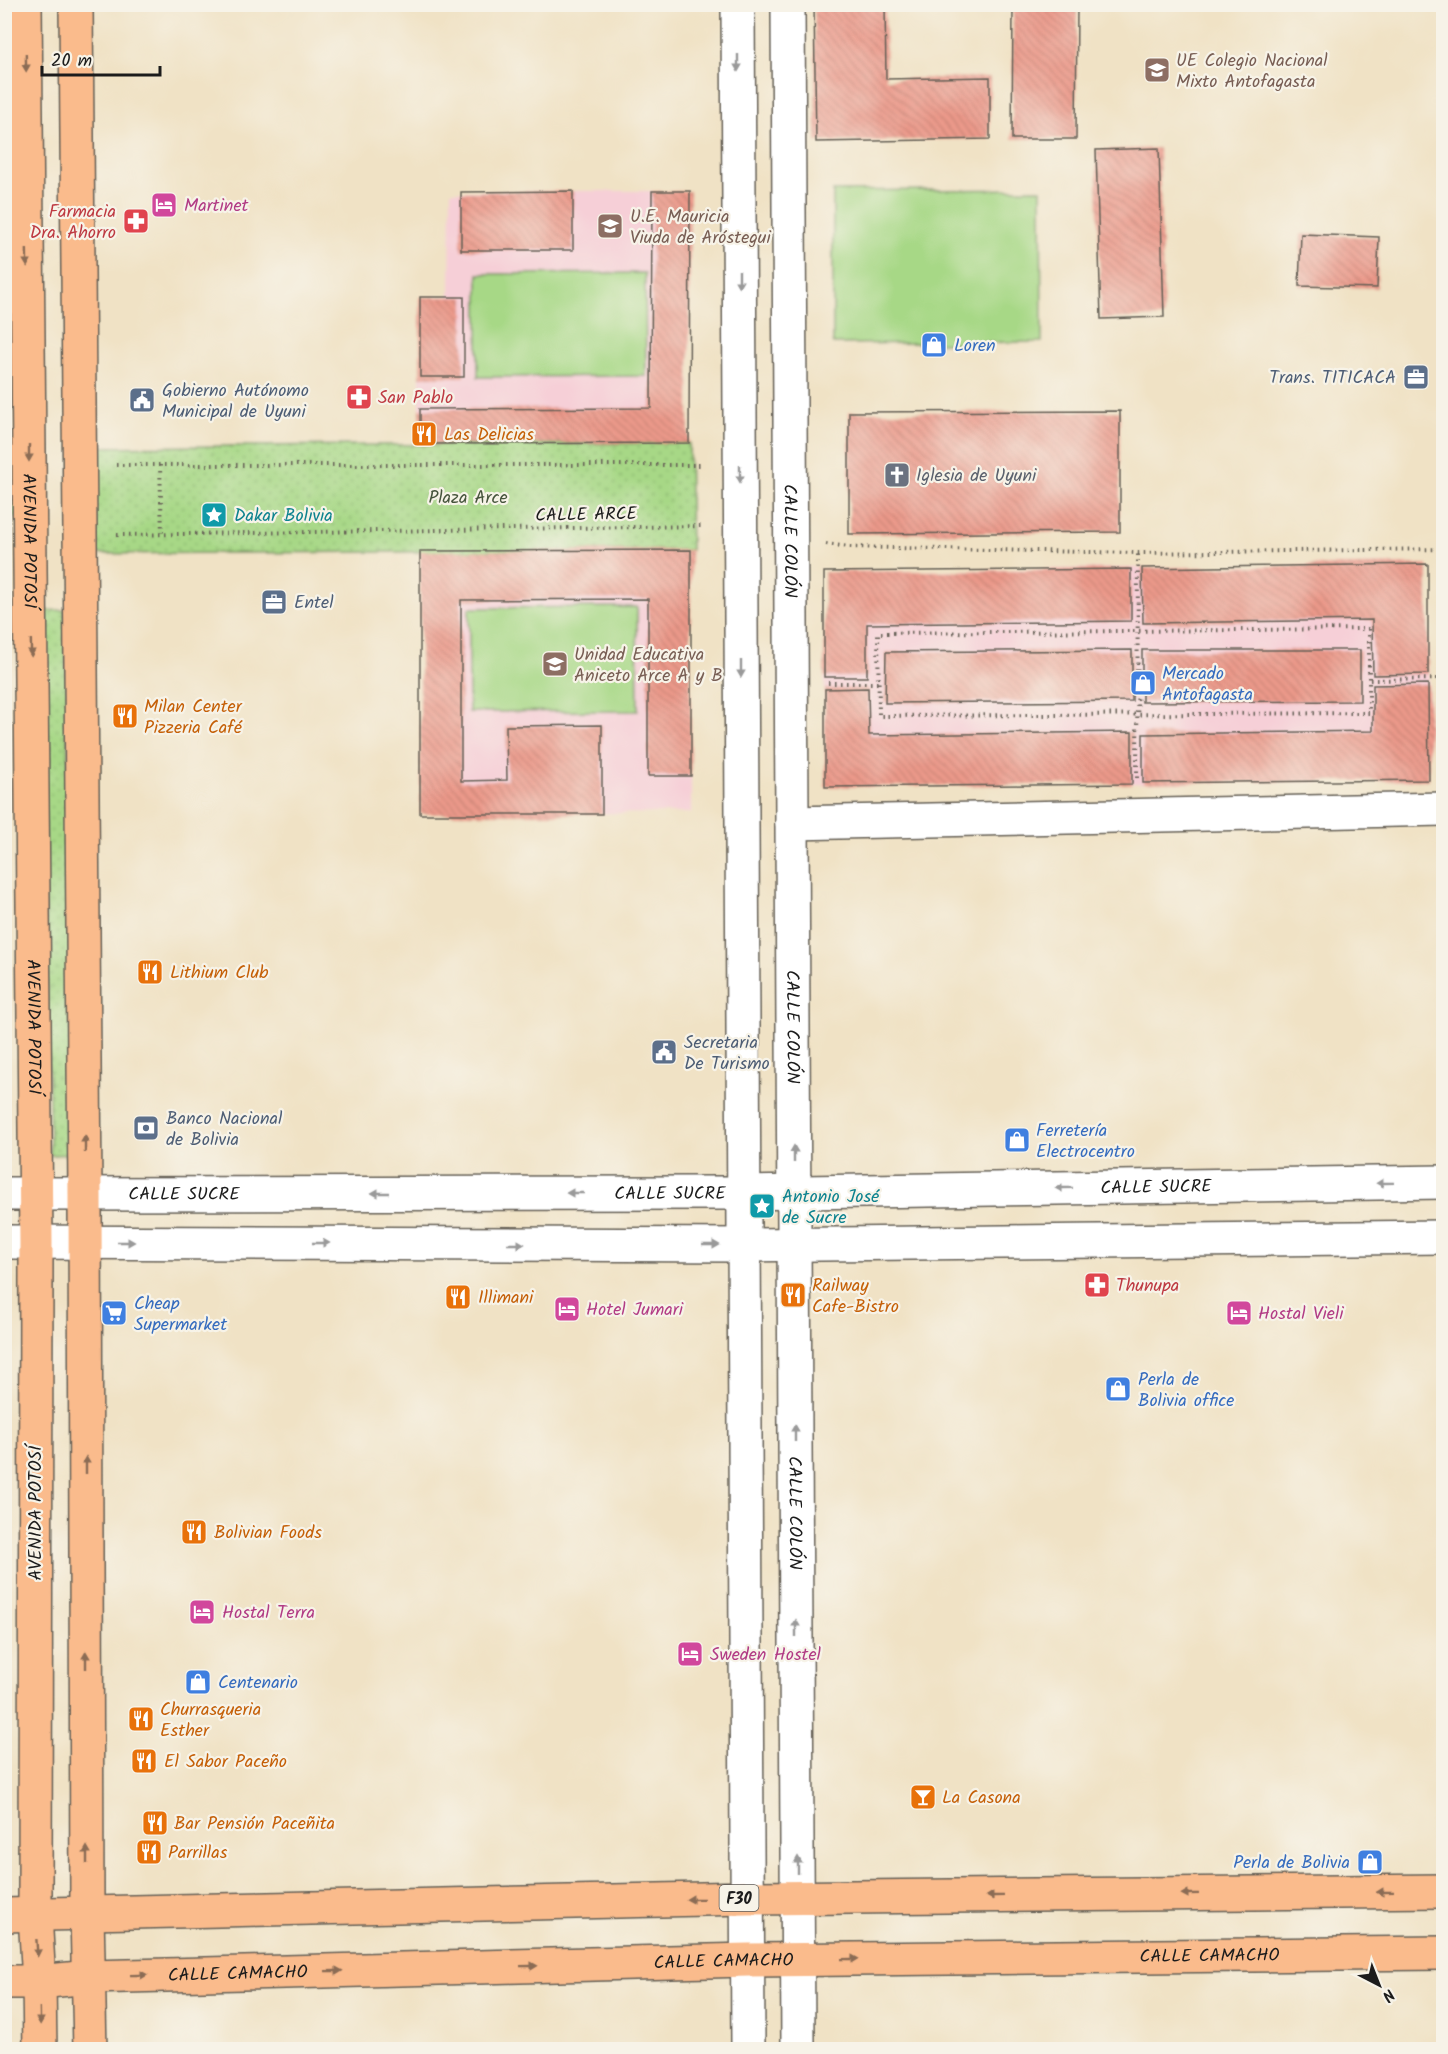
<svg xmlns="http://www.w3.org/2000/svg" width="1448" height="2054" font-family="Kalam,sans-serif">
  <defs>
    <pattern id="park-dots" width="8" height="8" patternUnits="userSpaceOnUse" patternTransform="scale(1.5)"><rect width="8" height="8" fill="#a7d886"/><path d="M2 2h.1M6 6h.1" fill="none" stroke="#8fb973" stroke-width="1.8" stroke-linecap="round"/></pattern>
    <pattern id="building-back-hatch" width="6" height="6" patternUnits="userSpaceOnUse" patternTransform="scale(1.5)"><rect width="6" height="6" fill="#eb998a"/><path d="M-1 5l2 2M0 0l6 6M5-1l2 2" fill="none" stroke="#c98376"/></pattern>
  </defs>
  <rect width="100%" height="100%" fill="#f7f3e8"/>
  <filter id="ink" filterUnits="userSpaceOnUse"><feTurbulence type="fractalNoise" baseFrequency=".0167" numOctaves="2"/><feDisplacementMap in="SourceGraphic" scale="12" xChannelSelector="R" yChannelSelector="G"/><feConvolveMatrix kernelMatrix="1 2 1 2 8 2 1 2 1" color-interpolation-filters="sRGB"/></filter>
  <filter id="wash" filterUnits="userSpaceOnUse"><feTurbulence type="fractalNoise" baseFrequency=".008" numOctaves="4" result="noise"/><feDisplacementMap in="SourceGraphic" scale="24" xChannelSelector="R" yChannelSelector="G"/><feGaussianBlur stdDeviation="1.35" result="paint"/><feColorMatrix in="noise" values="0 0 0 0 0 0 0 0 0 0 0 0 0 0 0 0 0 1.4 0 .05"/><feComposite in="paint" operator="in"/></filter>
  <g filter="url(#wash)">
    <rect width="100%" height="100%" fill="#f0e2c5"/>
    <path fill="#f6cfd7" d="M451,191H690L689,443L420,444V297L450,296Z
      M691,550V813L420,814V551Z
      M1428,564L1429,780L825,787L824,572Z"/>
    <path fill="#a7d886" stroke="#627a51" stroke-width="1.5" d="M1041,189L1042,342L833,344V191Z
      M645,273L646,376L478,377V274Z
      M637,607L638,711L469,712V608Z"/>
    <path fill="url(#park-dots)" stroke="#627a51" stroke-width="1.5" d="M689,443L691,550L81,554L79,447Z
      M4,453L30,474V506L5,524Z
      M65,610L75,1154L50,1155L41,611Z"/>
    <g id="blocks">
      <path fill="url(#building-back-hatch)" d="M814,4H885L886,79L990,77V139L816,142Z
        M1013,4H1077L1076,139H1012Z
        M1159,148L1164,317L1101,319L1096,150Z
        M573,191V250H461V192Z
        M652,191H690L689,443L420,444V409L651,408Z
        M1301,234L1379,237L1377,288L1299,286Z
        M420,297H464V377H420Z
        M1120,411V532L849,534V412Z
        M24,480L25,500H5V481Z
        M691,550V776H648V599L461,600V781L507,780L506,726L602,725V814H420V551Z
        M1428,564V674L1373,675L1372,620L1143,623L1142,568Z
        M1131,569V621L867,624V677H824V572Z
        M1132,650V701L885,703L886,652Z
        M1142,650H1360V701L1142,702Z
        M1428,684L1429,780L1143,783V734L1373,731V685Z
        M868,688L869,735L1132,732V784L825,787V689Z"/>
    </g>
  </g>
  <g filter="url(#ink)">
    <use href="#blocks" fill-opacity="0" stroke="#666157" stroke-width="1.5"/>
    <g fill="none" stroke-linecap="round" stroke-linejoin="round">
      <defs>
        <g id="minor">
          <path d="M738,4L748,2050"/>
          <path id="s1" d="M788,4L798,2050"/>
          <path d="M792,823L1444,809"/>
          <path id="s2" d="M4,1194L744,1193L1444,1182"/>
          <path d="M4,1242L744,1245L1444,1237"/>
        </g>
        <g id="major">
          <path id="s3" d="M25,4L36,1242L35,1915L39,1982L40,2050"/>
          <path d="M76,4L85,1194L87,1913L90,2050"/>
        </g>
        <g id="highway">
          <path d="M4,1915L747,1898L1444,1891"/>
          <path id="s4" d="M4,1982H39L89,1977L748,1960L1444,1953"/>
        </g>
      </defs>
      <use href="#minor" stroke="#666157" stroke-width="36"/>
      <use href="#major" stroke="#666157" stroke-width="36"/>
      <use href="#highway" stroke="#666157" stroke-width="36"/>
      <path stroke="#666157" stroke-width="4" stroke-dasharray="1.5 4.5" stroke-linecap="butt" d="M116,465H703
        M160,465L162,534
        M117,535L703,526
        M826,544L849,547L1138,553L1444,549
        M1369,629V713L879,716L878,633Z
        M1370,680L1444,679
        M828,683H878
        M1137,778L1138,553"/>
      <use href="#minor" stroke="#fff" stroke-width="33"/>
      <use href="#major" stroke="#fabb8c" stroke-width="33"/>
      <use href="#highway" stroke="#fabb8c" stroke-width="33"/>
    </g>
    <defs><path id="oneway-solid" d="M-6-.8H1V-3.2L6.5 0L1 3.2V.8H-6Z" transform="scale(1.5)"/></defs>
    <g fill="#8b6c54">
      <use href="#oneway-solid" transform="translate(26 63) rotate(89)"/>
      <use href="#oneway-solid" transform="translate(27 258) rotate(89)"/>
      <use href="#oneway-solid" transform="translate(29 453) rotate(90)"/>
      <use href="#oneway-solid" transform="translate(31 648) rotate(89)"/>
      <use href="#oneway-solid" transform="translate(85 1144) rotate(-90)"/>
      <use href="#oneway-solid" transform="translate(86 1465) rotate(-90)"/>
      <use href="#oneway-solid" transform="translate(86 1660) rotate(-90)"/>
      <use href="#oneway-solid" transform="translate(87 1855) rotate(-90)"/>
      <use href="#oneway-solid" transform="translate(1385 1892) rotate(179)"/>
      <use href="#oneway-solid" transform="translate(1190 1894) rotate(179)"/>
      <use href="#oneway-solid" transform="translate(995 1896) rotate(179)"/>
      <use href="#oneway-solid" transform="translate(695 1899) rotate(179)"/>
      <use href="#oneway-solid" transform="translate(37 1948) rotate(86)"/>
      <use href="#oneway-solid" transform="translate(850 1959) rotate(-1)"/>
      <use href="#oneway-solid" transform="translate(529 1966) rotate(-1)"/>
      <use href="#oneway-solid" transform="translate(334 1971) rotate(-1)"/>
      <use href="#oneway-solid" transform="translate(139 1975) rotate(-1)"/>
      <use href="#oneway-solid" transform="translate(40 2016) rotate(89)"/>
    </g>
    <g fill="#999">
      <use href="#oneway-solid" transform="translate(738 63) rotate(90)"/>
      <use href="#oneway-solid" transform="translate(739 279) rotate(90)"/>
      <use href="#oneway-solid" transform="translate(740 474) rotate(90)"/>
      <use href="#oneway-solid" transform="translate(741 669) rotate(90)"/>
      <use href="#oneway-solid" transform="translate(794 1154) rotate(-90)"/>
      <use href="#oneway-solid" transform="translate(1385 1183) rotate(179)"/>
      <use href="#oneway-solid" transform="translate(1064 1188) rotate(179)"/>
      <use href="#oneway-solid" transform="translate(380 1193) rotate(180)"/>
      <use href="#oneway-solid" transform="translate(575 1193) rotate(180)"/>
      <use href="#oneway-solid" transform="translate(126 1242)"/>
      <use href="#oneway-solid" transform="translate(321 1243)"/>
      <use href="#oneway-solid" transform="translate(516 1244)"/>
      <use href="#oneway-solid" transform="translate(711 1245)"/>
      <use href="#oneway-solid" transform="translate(795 1433) rotate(-90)"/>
      <use href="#oneway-solid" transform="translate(796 1628) rotate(-90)"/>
      <use href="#oneway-solid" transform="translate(798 1865) rotate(-90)"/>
    </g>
  </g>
  <defs>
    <symbol id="school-square" viewBox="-11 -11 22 22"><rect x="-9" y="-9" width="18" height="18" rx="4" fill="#8d6e63" stroke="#f7f3e8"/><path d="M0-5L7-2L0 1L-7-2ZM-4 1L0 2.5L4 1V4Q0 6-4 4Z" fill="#fff"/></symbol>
    <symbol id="hotel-square" viewBox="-11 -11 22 22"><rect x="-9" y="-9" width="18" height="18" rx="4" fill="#d1479c" stroke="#f7f3e8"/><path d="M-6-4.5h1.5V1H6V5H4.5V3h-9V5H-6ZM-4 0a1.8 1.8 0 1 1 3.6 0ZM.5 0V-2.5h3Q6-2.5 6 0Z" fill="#fff"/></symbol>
    <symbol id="pharmacy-square" viewBox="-11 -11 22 22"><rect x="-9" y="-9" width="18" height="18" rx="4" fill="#e0444e" stroke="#f7f3e8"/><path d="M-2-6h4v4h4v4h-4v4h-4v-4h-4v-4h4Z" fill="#fff"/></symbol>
    <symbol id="shop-square" viewBox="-11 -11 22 22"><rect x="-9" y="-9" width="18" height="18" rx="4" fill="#3f7fe0" stroke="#f7f3e8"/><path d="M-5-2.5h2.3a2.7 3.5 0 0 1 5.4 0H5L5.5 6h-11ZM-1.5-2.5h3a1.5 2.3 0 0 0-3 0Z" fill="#fff"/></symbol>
    <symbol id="office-square" viewBox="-11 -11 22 22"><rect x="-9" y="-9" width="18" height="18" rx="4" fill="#5c6f8a" stroke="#f7f3e8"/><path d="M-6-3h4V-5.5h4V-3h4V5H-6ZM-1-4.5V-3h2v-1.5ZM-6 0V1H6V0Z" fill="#fff"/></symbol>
    <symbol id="civic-square" viewBox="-11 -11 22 22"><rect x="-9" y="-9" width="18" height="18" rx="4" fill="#5c6f8a" stroke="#f7f3e8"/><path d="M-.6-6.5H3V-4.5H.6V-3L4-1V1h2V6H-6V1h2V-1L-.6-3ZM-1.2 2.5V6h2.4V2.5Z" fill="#fff"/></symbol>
    <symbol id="restaurant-square" viewBox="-11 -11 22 22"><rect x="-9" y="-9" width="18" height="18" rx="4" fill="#e8710a" stroke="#f7f3e8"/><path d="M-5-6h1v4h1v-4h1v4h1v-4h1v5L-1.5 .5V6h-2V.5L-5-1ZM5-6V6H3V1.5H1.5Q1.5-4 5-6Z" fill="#fff"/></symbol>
    <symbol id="church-square" viewBox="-11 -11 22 22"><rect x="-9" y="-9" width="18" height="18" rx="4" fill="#6b7280" stroke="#f7f3e8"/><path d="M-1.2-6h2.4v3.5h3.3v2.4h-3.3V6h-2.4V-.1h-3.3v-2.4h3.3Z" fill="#fff"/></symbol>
    <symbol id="sight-square" viewBox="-11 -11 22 22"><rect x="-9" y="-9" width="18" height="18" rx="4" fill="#0f9aa8" stroke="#f7f3e8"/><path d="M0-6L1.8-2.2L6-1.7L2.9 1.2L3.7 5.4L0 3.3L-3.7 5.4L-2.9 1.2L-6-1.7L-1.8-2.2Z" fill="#fff"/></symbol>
    <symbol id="bank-square" viewBox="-11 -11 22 22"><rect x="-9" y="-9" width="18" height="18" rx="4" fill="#5c6f8a" stroke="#f7f3e8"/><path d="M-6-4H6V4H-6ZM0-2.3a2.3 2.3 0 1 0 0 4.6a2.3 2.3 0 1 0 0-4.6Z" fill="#fff"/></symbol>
    <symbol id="supermarket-square" viewBox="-11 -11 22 22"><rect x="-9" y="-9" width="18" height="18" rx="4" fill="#3f7fe0" stroke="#f7f3e8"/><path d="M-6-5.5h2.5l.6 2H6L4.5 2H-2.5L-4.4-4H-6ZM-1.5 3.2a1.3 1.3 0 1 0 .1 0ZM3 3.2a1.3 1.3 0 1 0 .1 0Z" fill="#fff"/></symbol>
    <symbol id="bar-square" viewBox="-11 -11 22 22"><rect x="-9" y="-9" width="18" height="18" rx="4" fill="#e8710a" stroke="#f7f3e8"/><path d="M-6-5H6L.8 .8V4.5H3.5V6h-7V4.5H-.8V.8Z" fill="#fff"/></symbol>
  </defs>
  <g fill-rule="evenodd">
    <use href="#school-square" x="1142" y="55" width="30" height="30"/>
    <use href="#hotel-square" x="149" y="190" width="30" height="30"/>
    <use href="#pharmacy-square" x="121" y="206" width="30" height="30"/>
    <use href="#school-square" x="595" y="211" width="30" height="30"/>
    <use href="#shop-square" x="919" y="330" width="30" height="30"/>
    <use href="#office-square" x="1401" y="362" width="30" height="30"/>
    <use href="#pharmacy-square" x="344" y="382" width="30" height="30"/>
    <use href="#civic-square" x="127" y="385" width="30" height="30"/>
    <use href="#restaurant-square" x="409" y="419" width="30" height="30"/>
    <use href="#church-square" x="882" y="460" width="30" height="30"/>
    <use href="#sight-square" x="199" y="500" width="30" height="30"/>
    <use href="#office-square" x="259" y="587" width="30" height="30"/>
    <use href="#school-square" x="540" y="649" width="30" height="30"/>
    <use href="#shop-square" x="1128" y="668" width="30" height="30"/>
    <use href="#restaurant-square" x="110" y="701" width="30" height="30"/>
    <use href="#restaurant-square" x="135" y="957" width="30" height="30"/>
    <use href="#civic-square" x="649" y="1037" width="30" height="30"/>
    <use href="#bank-square" x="131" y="1113" width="30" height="30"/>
    <use href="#shop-square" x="1002" y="1125" width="30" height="30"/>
    <use href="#sight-square" x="747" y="1191" width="30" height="30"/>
    <use href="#pharmacy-square" x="1082" y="1270" width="30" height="30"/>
    <use href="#restaurant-square" x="778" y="1280" width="30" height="30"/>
    <use href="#restaurant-square" x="443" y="1282" width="30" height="30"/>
    <use href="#hotel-square" x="552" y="1294" width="30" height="30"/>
    <use href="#supermarket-square" x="99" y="1298" width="30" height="30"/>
    <use href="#hotel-square" x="1224" y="1298" width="30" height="30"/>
    <use href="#shop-square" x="1103" y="1374" width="30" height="30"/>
    <use href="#restaurant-square" x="179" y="1517" width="30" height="30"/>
    <use href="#hotel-square" x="187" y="1597" width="30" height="30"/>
    <use href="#hotel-square" x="675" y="1639" width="30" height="30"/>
    <use href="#shop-square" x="183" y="1667" width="30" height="30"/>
    <use href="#restaurant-square" x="126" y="1704" width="30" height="30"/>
    <use href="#restaurant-square" x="129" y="1746" width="30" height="30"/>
    <use href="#bar-square" x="908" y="1782" width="30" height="30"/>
    <use href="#restaurant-square" x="140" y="1808" width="30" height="30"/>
    <use href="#restaurant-square" x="134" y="1837" width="30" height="30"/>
    <use href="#shop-square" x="1355" y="1847" width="30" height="30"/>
  </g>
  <g text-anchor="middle" stroke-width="4.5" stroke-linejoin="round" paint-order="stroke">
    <rect fill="#f7f3e8" stroke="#5e5c59" stroke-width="1.5" x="719.5" y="1885" width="39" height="26" rx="4.5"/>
    <g font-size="16" font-weight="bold" fill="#1c1c1c">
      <text x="739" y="1904">F30</text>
    </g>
    <g font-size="18" fill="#785e54" stroke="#f7f3e8" text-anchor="start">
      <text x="1176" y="66">UE Colegio Nacional<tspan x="1176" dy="21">Mixto Antofagasta</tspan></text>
      <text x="630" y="222">U.E. Mauricia<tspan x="630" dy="21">Viuda de Aróstegui</tspan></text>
      <text x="574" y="660">Unidad Educativa<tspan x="574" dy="21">Aniceto Arce A y B</tspan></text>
    </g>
    <g font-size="18" fill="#b23c85" stroke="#f7f3e8" text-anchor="start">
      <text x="184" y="211">Martinet</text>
      <text x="586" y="1315">Hotel Jumari</text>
      <text x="1258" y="1319">Hostal Vieli</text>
      <text x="222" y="1618">Hostal Terra</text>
      <text x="710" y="1660">Sweden Hostel</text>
    </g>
    <g font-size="18" fill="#be3a42" stroke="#f7f3e8" text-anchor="start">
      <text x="116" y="217" text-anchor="end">Farmacia<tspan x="116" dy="21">Dra. Ahorro</tspan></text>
      <text x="378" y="403">San Pablo</text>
      <text x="1116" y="1291">Thunupa</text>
    </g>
    <g font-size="18" fill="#366cbe" stroke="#f7f3e8" text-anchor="start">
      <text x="954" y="351">Loren</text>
      <text x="1162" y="679">Mercado<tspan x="1162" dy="21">Antofagasta</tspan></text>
      <text x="1036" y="1136">Ferretería<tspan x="1036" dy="21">Electrocentro</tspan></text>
      <text x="134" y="1309">Cheap<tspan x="134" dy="21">Supermarket</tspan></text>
      <text x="1138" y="1385">Perla de<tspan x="1138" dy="21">Bolivia office</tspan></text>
      <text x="218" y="1688">Centenario</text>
      <text x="1350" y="1868" text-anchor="end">Perla de Bolivia</text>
    </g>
    <g font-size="18" fill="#4e5e75" stroke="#f7f3e8" text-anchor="start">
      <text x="1396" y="383" text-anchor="end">Trans. TITICACA</text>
      <text x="162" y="396">Gobierno Autónomo<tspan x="162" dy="21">Municipal de Uyuni</tspan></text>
      <text x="294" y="608">Entel</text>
      <text x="684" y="1048">Secretaria<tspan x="684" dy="21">De Turismo</tspan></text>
      <text x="166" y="1124">Banco Nacional<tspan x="166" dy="21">de Bolivia</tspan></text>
    </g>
    <g font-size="18" fill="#c56008" stroke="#f7f3e8" text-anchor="start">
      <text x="444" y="440">Las Delicias</text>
      <text x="144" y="712">Milan Center<tspan x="144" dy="21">Pizzeria Café</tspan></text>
      <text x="170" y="978">Lithium Club</text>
      <text x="812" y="1291">Railway<tspan x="812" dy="21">Cafe-Bistro</tspan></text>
      <text x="478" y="1303">Illimani</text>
      <text x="214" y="1538">Bolivian Foods</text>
      <text x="160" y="1715">Churrasqueria<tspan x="160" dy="21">Esther</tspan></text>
      <text x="164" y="1767">El Sabor Paceño</text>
      <text x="942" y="1803">La Casona</text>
      <text x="174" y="1829">Bar Pensión Paceñita</text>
      <text x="168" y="1858">Parrillas</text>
    </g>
    <g font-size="18" fill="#5b616d" stroke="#f7f3e8" text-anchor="start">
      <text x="916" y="481">Iglesia de Uyuni</text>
    </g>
    <g font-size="18" fill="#46543c" stroke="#f7f3e8">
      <text x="468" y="503">Plaza Arce</text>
    </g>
    <g font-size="18" fill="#1c1c1c" stroke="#f7f3e8">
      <text transform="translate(586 514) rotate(-1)" y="6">CALLE ARCE</text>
      <text dy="6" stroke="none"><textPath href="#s3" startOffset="537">AVENIDA POTOSÍ</textPath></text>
      <text dy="6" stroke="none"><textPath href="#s1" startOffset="537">CALLE COLÓN</textPath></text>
      <text dy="6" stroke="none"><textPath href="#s3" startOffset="1023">AVENIDA POTOSÍ</textPath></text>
      <text dy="6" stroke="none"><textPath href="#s1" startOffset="1023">CALLE COLÓN</textPath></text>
      <text dy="6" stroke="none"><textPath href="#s2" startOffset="1152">CALLE SUCRE</textPath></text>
      <text dy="6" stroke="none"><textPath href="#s2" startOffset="666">CALLE SUCRE</textPath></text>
      <text dy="6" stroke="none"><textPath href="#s2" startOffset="180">CALLE SUCRE</textPath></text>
      <text transform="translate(35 1513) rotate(-90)" y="6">AVENIDA POTOSÍ</text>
      <text dy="6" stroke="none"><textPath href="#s1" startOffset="1509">CALLE COLÓN</textPath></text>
      <text dy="6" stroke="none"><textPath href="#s4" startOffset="1206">CALLE CAMACHO</textPath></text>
      <text dy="6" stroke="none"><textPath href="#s4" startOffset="720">CALLE CAMACHO</textPath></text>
      <text dy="6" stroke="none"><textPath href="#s4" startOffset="234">CALLE CAMACHO</textPath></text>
    </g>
    <g font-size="18" fill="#0d838f" stroke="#f7f3e8" text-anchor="start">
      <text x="234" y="521">Dakar Bolivia</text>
      <text x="782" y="1202">Antonio José<tspan x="782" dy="21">de Sucre</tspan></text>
    </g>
  </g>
  <rect width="1448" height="2054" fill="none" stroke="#f7f3e8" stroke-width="24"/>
  <g transform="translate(1379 1985) rotate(138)" stroke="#f7f3e8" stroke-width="4.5" paint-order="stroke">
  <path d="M0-4.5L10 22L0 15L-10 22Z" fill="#1c1c1c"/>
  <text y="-9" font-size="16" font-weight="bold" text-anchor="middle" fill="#1c1c1c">N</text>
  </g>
  <path d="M42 66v9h118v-9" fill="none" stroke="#1c1c1c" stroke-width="3"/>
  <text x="51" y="66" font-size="18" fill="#1c1c1c" stroke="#f7f3e8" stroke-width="4.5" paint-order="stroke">20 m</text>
</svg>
